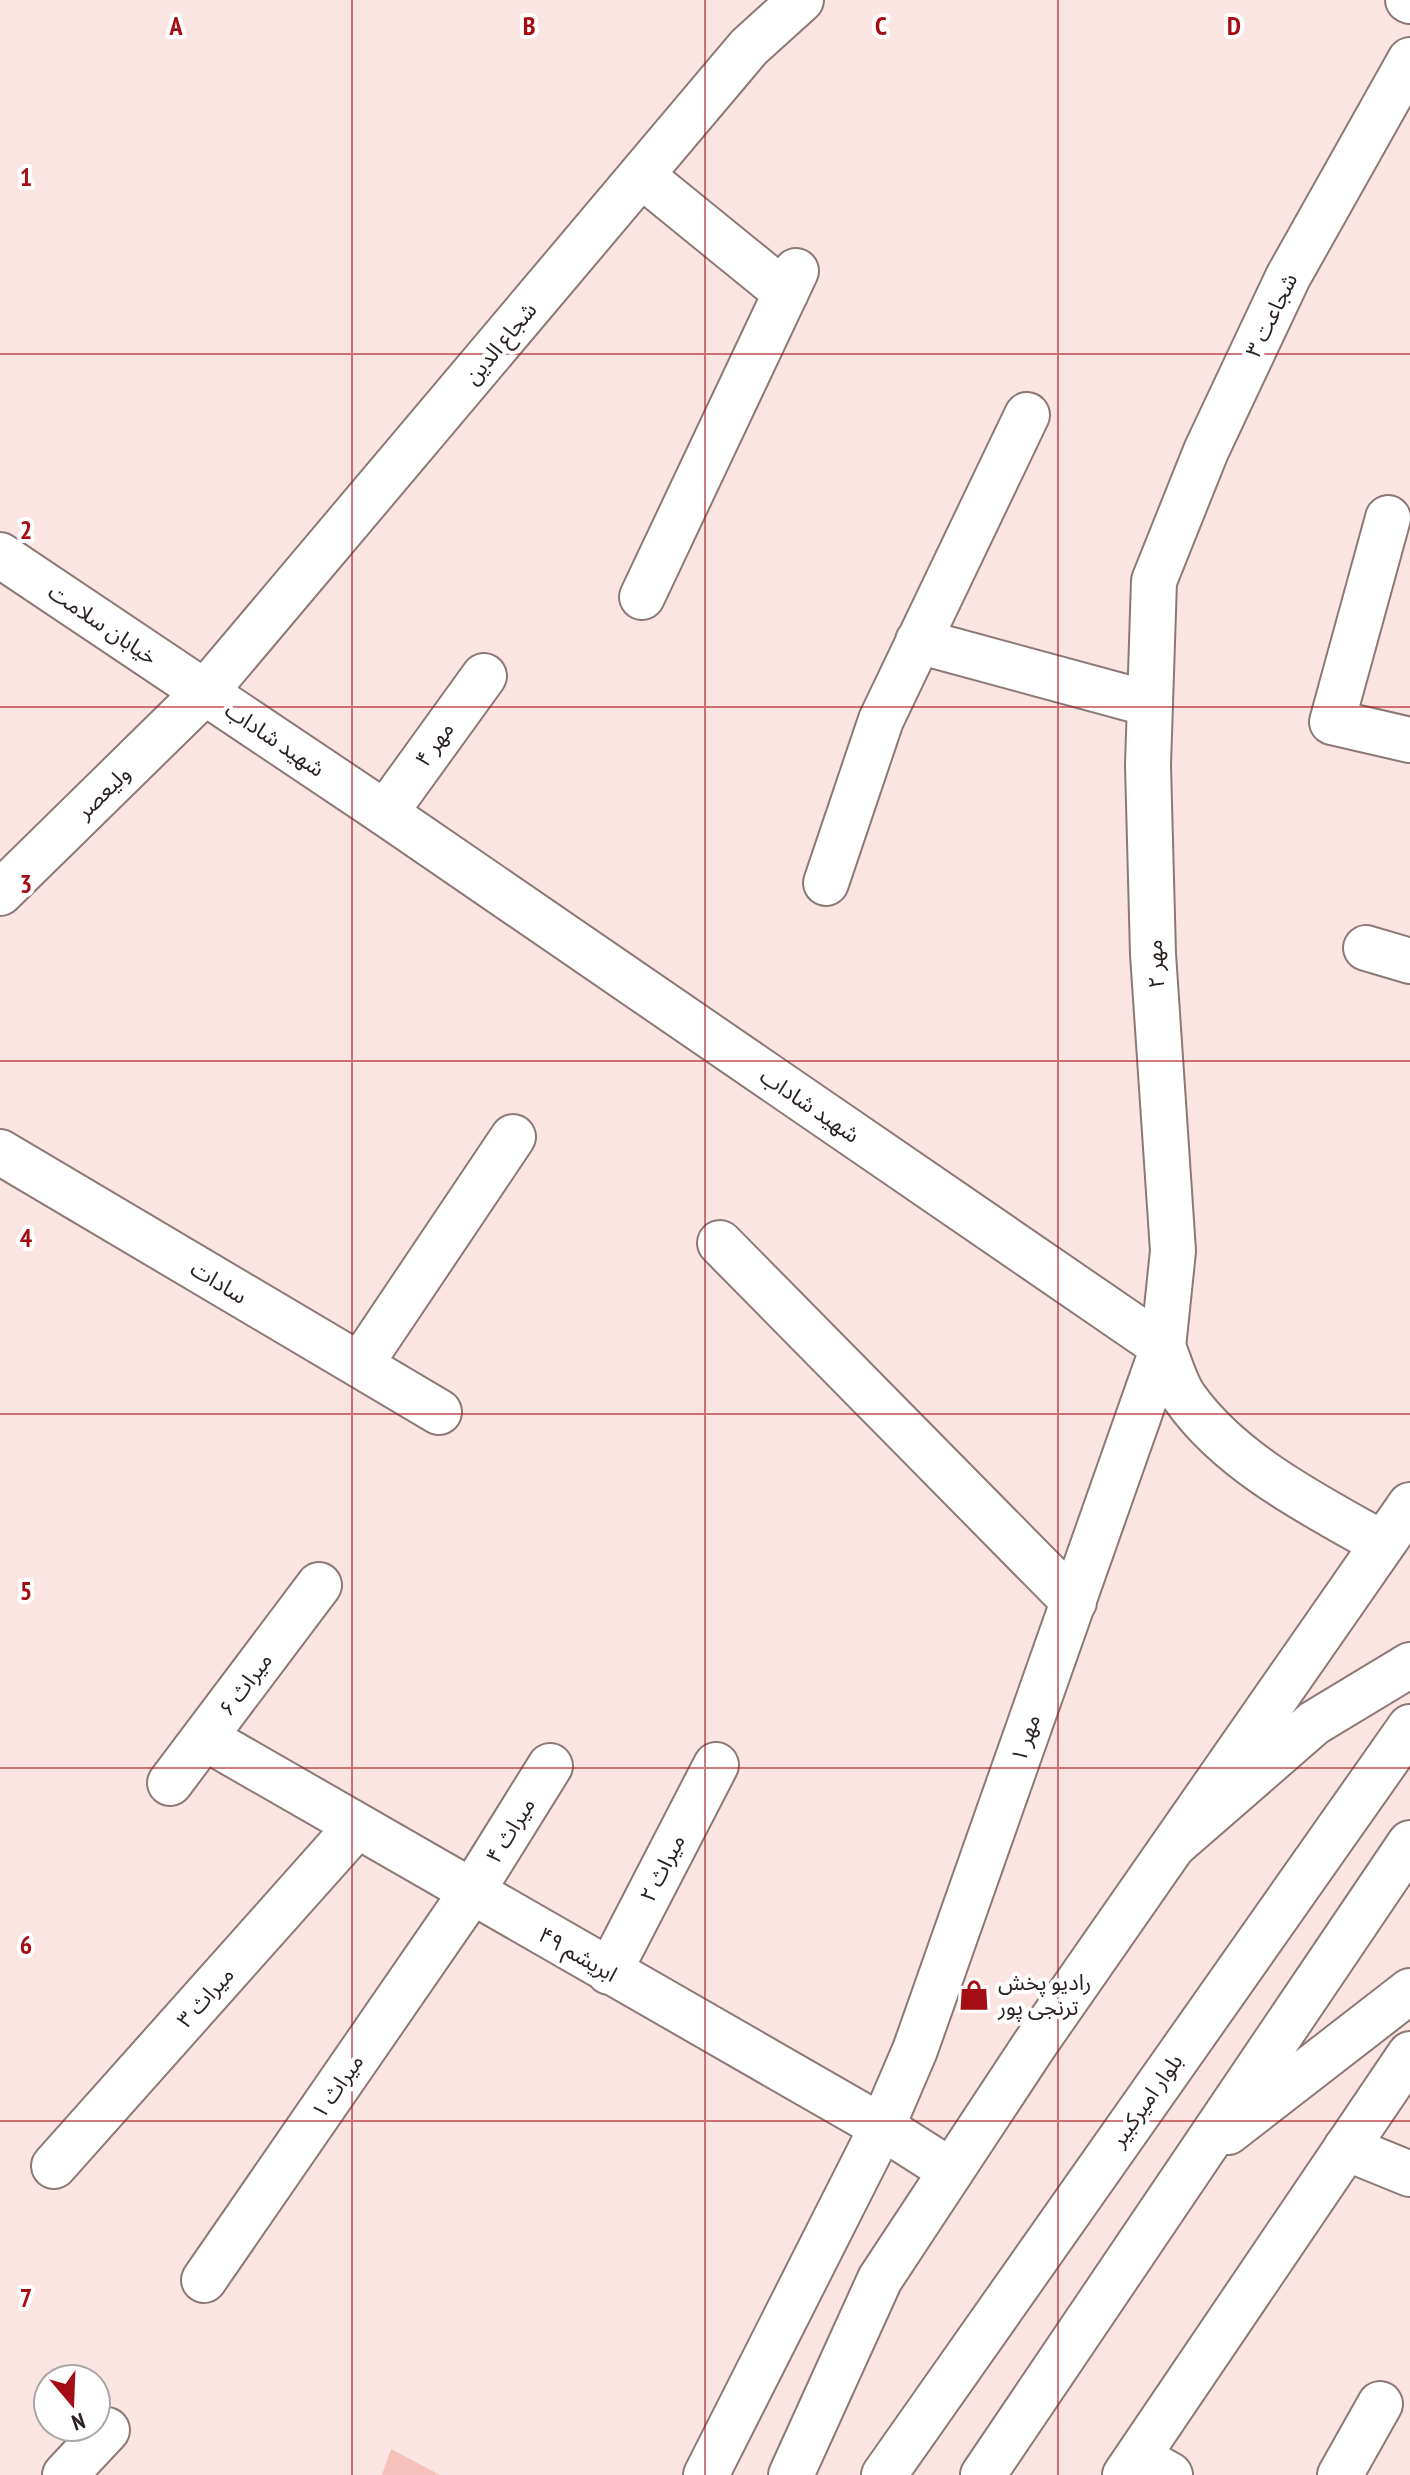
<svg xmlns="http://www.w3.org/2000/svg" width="1410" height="2475" font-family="'PT Sans Narrow','Noto Sans Arabic',sans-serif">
  <rect width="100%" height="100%" fill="#fbe5e2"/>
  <path fill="#f5c1ba" d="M391,2449L440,2475H382Z"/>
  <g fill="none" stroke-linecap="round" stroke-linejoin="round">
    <defs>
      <path id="minor" d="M1408,0L1410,1
        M641,175L786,293
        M1388,518L1332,722L1410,740
        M642,597L796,271
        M918,641L1150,704
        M385,813L484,676
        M826,883L881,720L1027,415
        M0,893L205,692L749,47L801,0
        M1366,948L1410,961
        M0,1152L439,1412
        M720,1243L1074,1602
        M360,1365L513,1137
        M205,1738L882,2127L951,2171
        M170,1783L319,1585
        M609,1972L716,1765
        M1346,2148L1410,2174
        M54,2166L356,1827
        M204,2280L471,1893L550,1766
        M1138,2457L1170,2475
        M65,2475L107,2430
        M706,2475L882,2127L915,2050L1163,1347L1173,1251L1153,954L1148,765L1154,581L1206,451L1288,277L1410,60
        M1340,2475L1380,2404"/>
      <path id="tertiary" d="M0,555L385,813L1163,1347C1170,1363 1175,1384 1185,1398C1232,1464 1314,1505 1383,1544
        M791,2475L880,2279L1035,2044L1410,1505
        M1125,2475L1410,2054"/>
      <path id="secondary" d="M1175,1844L1314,1723L1410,1665
        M1228,2132L1410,1991
        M884,2475L1410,1727
        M983,2475L1410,1843"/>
    </defs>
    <use href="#minor" stroke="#8c7976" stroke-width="48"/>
    <use href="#tertiary" stroke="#8c7976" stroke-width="48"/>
    <use href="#secondary" stroke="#8c7976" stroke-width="48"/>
    <use href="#minor" stroke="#fff" stroke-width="44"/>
    <use href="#tertiary" stroke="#fff" stroke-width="44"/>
    <use href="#secondary" stroke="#fff" stroke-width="44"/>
  </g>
  <path fill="none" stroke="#a50d15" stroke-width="2" stroke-opacity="0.55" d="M352,0V2475M705,0V2475M1058,0V2475M0,354H1410M0,707H1410M0,1061H1410M0,1414H1410M0,1768H1410M0,2121H1410"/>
  <defs>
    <symbol id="shop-bare" viewBox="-9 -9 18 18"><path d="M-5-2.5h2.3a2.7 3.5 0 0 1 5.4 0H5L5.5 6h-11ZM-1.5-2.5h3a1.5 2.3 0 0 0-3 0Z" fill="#a50d15" stroke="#fff" stroke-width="2.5" paint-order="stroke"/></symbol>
  </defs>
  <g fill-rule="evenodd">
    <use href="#shop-bare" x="952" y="1973" width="44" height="44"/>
  </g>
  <g text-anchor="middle" stroke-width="8" stroke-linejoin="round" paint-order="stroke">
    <g font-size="22" fill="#2a2221" stroke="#fff">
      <text transform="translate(1271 315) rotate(-64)" y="8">شجاعت ۳</text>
      <text transform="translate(500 343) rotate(-50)" y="8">شجاع الدین</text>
      <text transform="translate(103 624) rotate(34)" y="8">خیابان سلامت</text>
      <text transform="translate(275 739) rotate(34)" y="8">شهید شاداب</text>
      <text transform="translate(434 744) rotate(-54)" y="8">مهر ۴</text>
      <text transform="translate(103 792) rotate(-44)" y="8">ولیعصر</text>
      <text transform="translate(1155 964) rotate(-93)" y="8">مهر ۲</text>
      <text transform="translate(810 1105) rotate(34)" y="8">شهید شاداب</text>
      <text transform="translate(219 1282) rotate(31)" y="8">سادات</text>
      <text transform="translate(245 1684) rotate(-53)" y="8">میراث ۶</text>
      <text transform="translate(1025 1738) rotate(-71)" y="8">مهر ۱</text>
      <text transform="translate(510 1830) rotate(-58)" y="8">میراث ۴</text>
      <text transform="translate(662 1868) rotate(-63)" y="8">میراث ۲</text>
      <text transform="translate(578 1954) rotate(30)" y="8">ابریشم ۴۹</text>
      <text transform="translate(205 1997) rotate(-48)" y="8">میراث ۳</text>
      <text transform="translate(337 2086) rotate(-55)" y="8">میراث ۱</text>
      <text transform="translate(1146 2100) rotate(-55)" y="8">بلوار امیرکبیر</text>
    </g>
    <g font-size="22" fill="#2a2221" stroke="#fff" text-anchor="start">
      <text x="998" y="1990">رادیو پخش<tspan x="998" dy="25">ترنجی پور</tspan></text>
    </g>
  </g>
  <g font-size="26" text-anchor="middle" font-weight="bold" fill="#a50d15" stroke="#fff" stroke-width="8" stroke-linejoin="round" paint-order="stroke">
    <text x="176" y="35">A</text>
    <text x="529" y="35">B</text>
    <text x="881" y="35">C</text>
    <text x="1234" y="35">D</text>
    <text x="26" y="186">1</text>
    <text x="26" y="539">2</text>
    <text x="26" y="893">3</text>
    <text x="26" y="1247">4</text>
    <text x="26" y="1600">5</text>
    <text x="26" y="1954">6</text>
    <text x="26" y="2307">7</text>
  </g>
  <g transform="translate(72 2403) rotate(161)"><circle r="38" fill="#ffffff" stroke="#aaa7a6" stroke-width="2"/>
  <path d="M0-6L14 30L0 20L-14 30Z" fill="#a50d15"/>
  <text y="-12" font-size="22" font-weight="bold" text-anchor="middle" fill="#2a2221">N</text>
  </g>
</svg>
